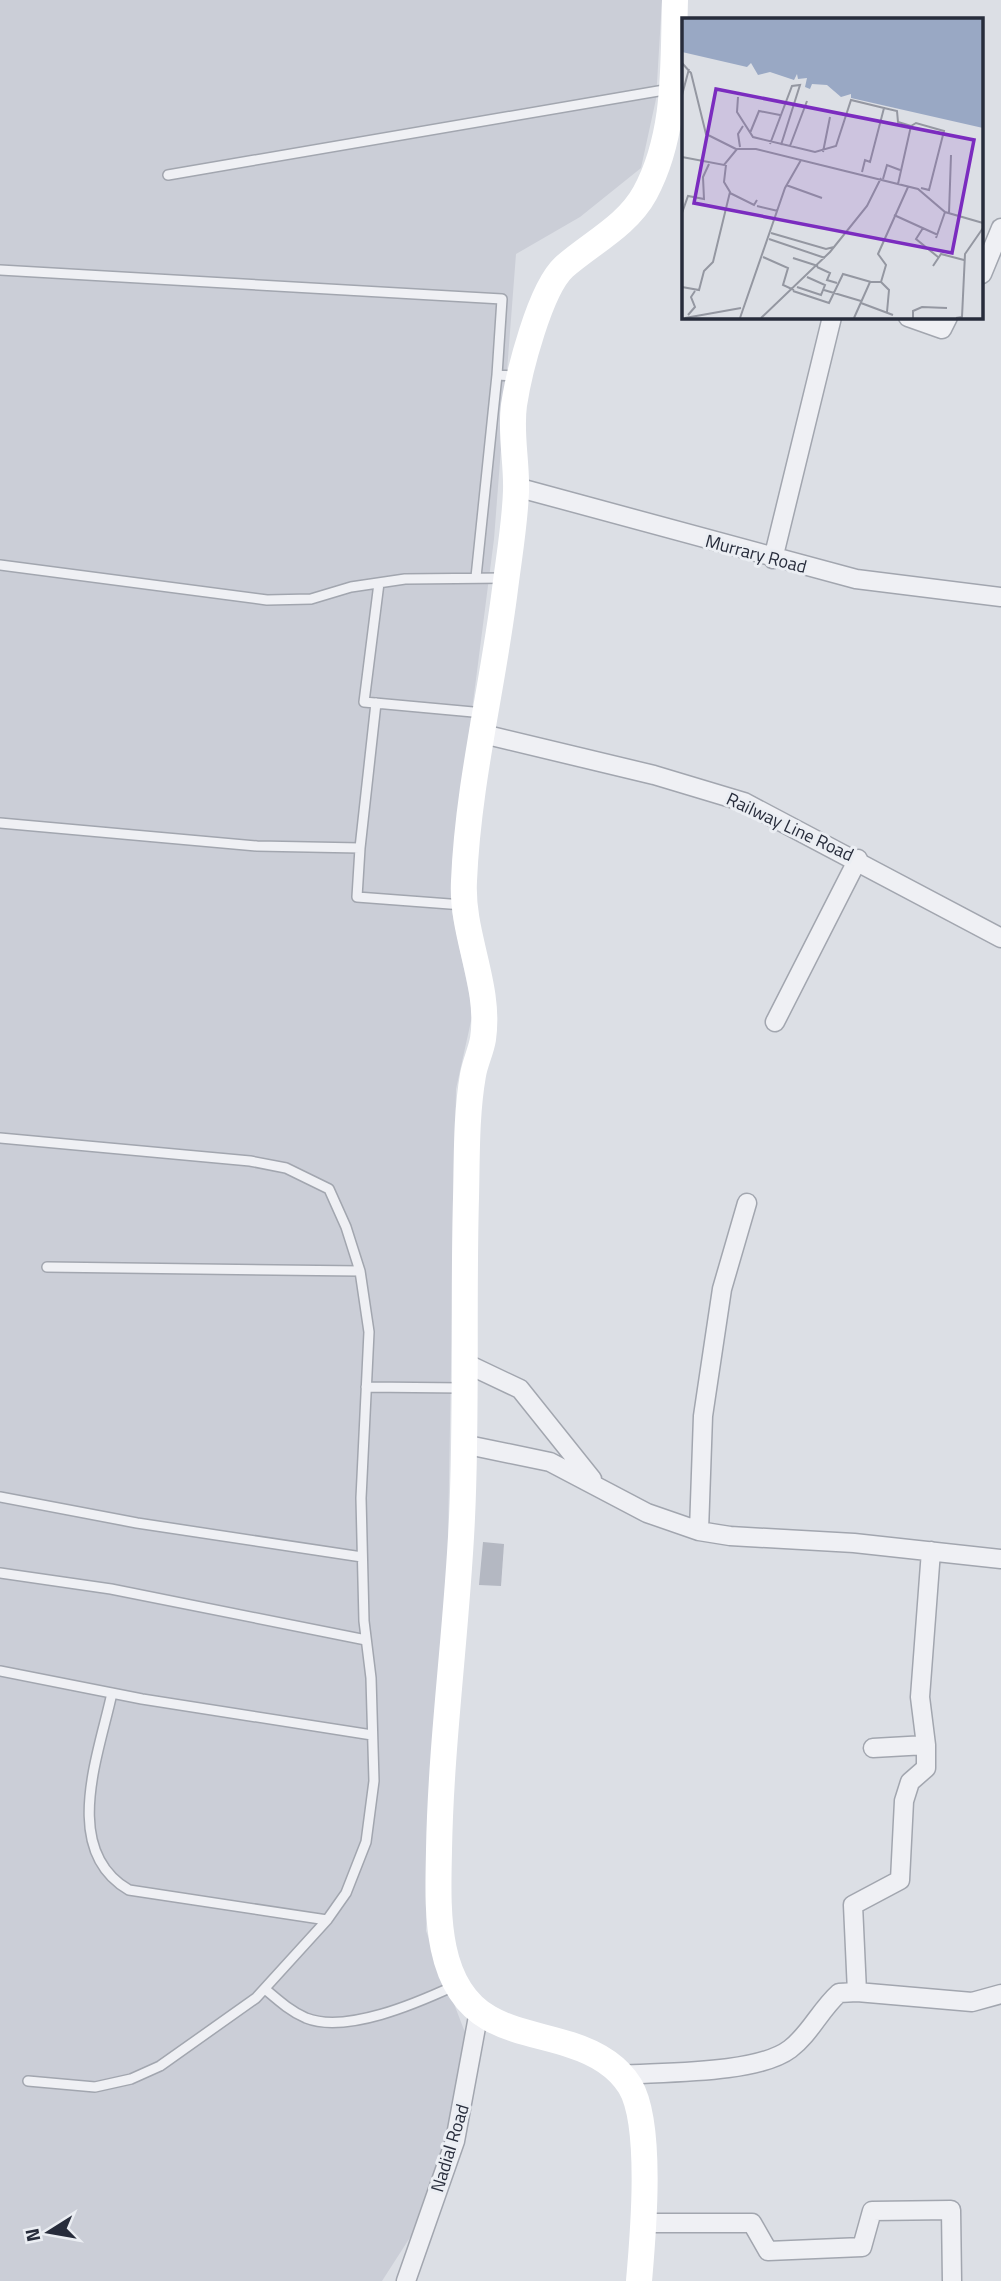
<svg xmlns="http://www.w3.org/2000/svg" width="1001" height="2281" font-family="'Titillium Web',sans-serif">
  <rect width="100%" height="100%" fill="#dcdfe5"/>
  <path fill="#cbced7" d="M0,0H662L656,99L641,168L580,217L516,254L494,539L453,858L451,907L473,1012L456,1089L447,1592L431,1771L426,1931L466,2035L454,2122L427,2211L382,2281H0Z"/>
  <path fill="#b4b8c2" d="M483,1542L504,1544L501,1586L479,1585Z"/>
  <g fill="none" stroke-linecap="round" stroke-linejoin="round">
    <defs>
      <path id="lane" d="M168,175L670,89
        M0,270L502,299L497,375
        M0,565L267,600L311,599L351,587L405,579L505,578
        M476,577L497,375L516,376
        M379,583L364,702L484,713
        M0,823L257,846L360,848L357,897L463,905
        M360,848L376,703
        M0,1138L250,1161L286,1168L329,1189L346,1227L360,1271L369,1332L361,1498L364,1621L371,1678L374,1781L366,1842L346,1893L327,1920L256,1998L160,2066L131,2079L95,2087L28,2081
        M47,1267L360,1271
        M366,1387L463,1388
        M0,1497L137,1523L362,1557
        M0,1573L111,1589L366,1640
        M0,1671L142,1699L372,1735
        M112,1693C99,1754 60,1850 129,1890L327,1920
        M265,1989C278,2000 290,2011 306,2018C346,2034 417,2003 454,1986"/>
      <path id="street" d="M982,274L1001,228
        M908,317L942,329L948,317
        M516,487L856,579L1001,597
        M773,559L832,317
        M483,734L654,775L744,802L1001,938
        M775,1022L858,859
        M463,1362L520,1389L592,1479
        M463,1444L550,1462L647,1513L699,1531L730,1536L854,1543L1001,1559
        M699,1531L703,1416L722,1289L747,1203
        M926,1745L920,1697L931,1551
        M857,1992L853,1905L900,1880L904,1801L910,1782L926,1768V1745L873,1748
        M621,2075C664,2072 757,2074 790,2049C810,2034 820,2010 839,1993L857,1992L972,2002L1001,1994
        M644,2223H752L768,2251L862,2247L872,2211L951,2210L952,2281
        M406,2281L455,2141L479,2011"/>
    </defs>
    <use href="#lane" stroke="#a2a6af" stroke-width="12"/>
    <use href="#street" stroke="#a2a6af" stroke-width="21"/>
    <use href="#lane" stroke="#eff0f4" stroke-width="9"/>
    <use href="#street" stroke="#eff0f4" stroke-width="18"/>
    <path stroke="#fff" stroke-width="26" d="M639,2281C643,2236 653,2124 630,2086C617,2065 593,2052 571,2045C544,2036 513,2032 489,2018C433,1986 438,1906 439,1850C441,1739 457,1629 462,1518C467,1412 463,1304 466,1198C467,1157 466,1115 473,1075C475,1063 481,1051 483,1039C491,985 461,935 464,881C468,783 493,686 505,589C509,557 515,523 516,491C517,462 510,434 514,405C519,372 540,289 564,267C591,243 627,226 645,193C677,134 673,65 675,0"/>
  </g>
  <g text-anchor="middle" stroke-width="6" stroke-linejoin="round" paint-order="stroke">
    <g font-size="18" fill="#272c3b" stroke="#ebeef3">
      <text transform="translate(756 554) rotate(15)" y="6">Murrary Road</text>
      <text transform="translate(790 827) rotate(25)" y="6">Railway Line Road</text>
      <text transform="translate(450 2148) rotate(-73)" y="6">Nadial Road</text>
    </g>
  </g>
  <g transform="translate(682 18)">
    <rect width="301" height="301" fill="#dcdfe5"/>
    <path d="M0,1H301V110L169,80V76L159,79L145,67L130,66L128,71L123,69L125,60L116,61L115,56L112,62L88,54L76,57L69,45L65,49L0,34Z" fill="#99a8c4"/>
    <path fill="none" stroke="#9497a1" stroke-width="2" d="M0,45L9,55L24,116L54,131M0,77L7,51M56,79L55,94L71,119L133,134L154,128L169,82L202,90L188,144L183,142L180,154M202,90L215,93L216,104L229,108L216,166M229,108L234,105L262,113L247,172L239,170M68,115L77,93L98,97M88,126L110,68L118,67L99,127M108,128L125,83M58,129L56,116L61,108M141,134L148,99M0,139L42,147L55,131H74L236,171L263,194L301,205M201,161L205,147L218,152M104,167L140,180M48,175L72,187L75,182M75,188L96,193M0,195L6,178L22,181L21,159L27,146M267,195L269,137M212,197L256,217M241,210L234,221L256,239M89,215L144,231L152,229M254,220L263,194M87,221L143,240M81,239L106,250L101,267L112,272M111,240L136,248M251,248L259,236L282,242M135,249L148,255L145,262L155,265M199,264L207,272L205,294M0,269L17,272L22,253L31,244L48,174L42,164L44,147M115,269L139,277L143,267L125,259M142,272L179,283M111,273L147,285L161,256L189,264M179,285L211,297M6,297L13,289L9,279L13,273M3,300L59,290M58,300L103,170L119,142M79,300L148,234L185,188L199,160M172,300L188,264H199L204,247L196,236L226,169M231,300V293L240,289L265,290M274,300L280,299L283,236L301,210"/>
    <path fill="#7b2cbf" fill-opacity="0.15" stroke="#7b2cbf" stroke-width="3.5" d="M34,71L292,122L270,235L12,185Z"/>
    <rect width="301" height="301" fill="none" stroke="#272c3b" stroke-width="3.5"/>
  </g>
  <g transform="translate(49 2232) rotate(259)" stroke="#ebeef3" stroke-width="5" paint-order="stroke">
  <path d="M0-5L12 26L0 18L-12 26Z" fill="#272c3b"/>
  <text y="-10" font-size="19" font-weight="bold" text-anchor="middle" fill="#272c3b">N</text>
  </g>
</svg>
